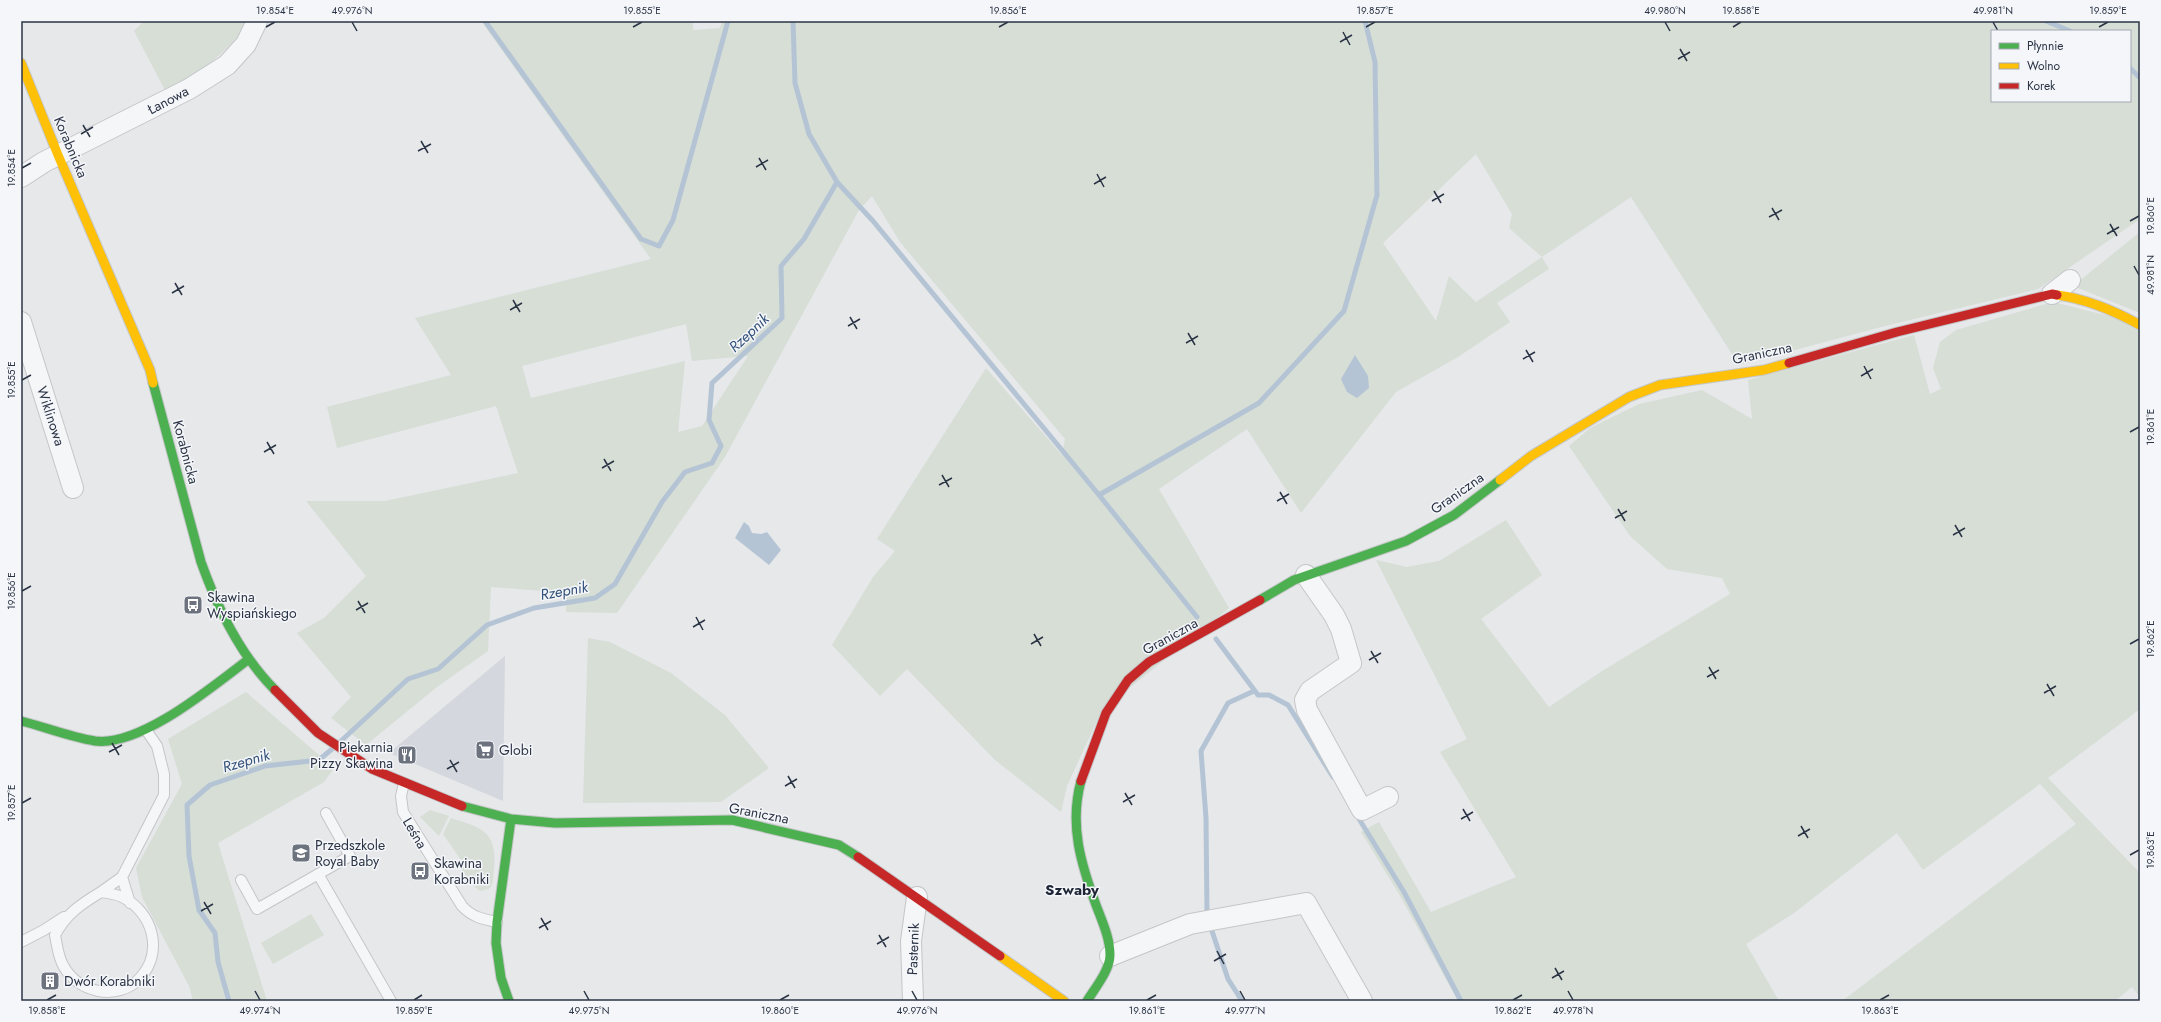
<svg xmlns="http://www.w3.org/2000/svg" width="2161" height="1022" font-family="Jost,sans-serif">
  <rect width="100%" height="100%" fill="#e6e8ea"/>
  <path fill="#d4d7dd" d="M505,656L503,801L389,753Z"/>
  <path fill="#d6ded6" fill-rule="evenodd" d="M144,21H250C224,56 202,70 167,94L134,31Z
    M481,21H693V30L720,28L722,21H2140V219L2038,289L1885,326L1739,365L1631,197L1542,257L1549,269L1497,303L1510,322L1458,357L1396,392L1301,513L1247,429L1159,489L1229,608L1102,710L1067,786L1061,812L995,760L907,669L880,696L832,645L873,577L895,551L877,539L986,368L1062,455L1065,439L900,242L872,196L859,210L725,457L617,613L566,612L567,593L491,587L488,651L437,687L366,745L331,718L351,697L297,633L324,618L366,576L306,501H385L518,473L496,406L337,448L327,407L451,375L415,318L651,259ZM1992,31H2130V101H1992ZM1476,154L1512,214L1509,228L1542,257L1476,302L1449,276L1436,321L1383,243ZM686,324L692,361L748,356L702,426L678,432L685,361L531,398L522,366Z
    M2140,232V313L2073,286Z
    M2053,302L2117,318L2140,332V709L2048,778L2140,873V997L2132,987L2115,1001H1842L2076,824L2040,784L1923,870L1897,833L1794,913L1746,944L1779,1001H1458L1399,894L1361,832L1379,822L1431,912L1516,877L1440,752L1467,739L1376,560L1407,567L1439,561L1506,520L1542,575L1481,619L1549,707L1602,671L1730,594L1722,578L1667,569L1630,536L1569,446L1590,428L1639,404L1702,390L1752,419L1748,380L1914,335L1930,394L1941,389L1933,368L1940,342L1956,330Z
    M588,638L610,642L671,673L725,715L769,768L721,802L583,803Z
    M246,692L334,768L324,782L218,843L267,1001H193L189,986L142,897L136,868L182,784L168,739Z
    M430,810L449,816L439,836L420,817Z
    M451,818C482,828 497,831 494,868C493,876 494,883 489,889L480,891L474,886L461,869L465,866L443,834Z
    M311,914L324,935L273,964L261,943Z"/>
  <path fill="#b4c4d5" d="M1355,355L1368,376L1369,388L1357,398L1347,392L1341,379Z
    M744,522L749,526L752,533L761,534L767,532L781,550L769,565L735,538Z"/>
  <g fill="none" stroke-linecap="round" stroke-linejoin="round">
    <path stroke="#b4c4d5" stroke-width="5" d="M485,21L641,239L659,246L673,220L728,21
      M2046,21L2070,31
      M2130,68L2140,78
      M837,182L873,221L1099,495L1197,617
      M1099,495L1259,403L1344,311L1377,195L1375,62L1365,21
      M1216,639L1258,695H1269L1288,705L1333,777
      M341,741L408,679L438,669L487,625L534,608L595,598L615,584L662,502L685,472L712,463L721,446L709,420L712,383L782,318L781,266L804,239L837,182L809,134L795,83L793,21
      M1356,814L1404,892L1461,1001
      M1207,915L1206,818L1201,751L1228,703L1254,691
      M1210,925L1228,979L1242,1001
      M229,1001L218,962L215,933L199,910L189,856L187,805L210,785L265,766L319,760L332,749"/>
    <defs>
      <path id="lane" d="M404,783L401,796L403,812L462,906C472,917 482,919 497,922
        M318,874L391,1001
        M122,877L130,903
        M241,880L257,909L350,856L326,813
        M101,892C108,893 116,894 122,897C153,912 164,952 140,978C118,1002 77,993 63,965C58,956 57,945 55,935C66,914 81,904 101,892Z
        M101,892L122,877L164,795V774L157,746L146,730
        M21,942L44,930L64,917"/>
      <path id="street" d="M21,177L44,162L189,89L227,65L246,44L257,21
        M2052,294L2070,280
        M21,322L73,488
        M1306,575L1334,615L1341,629L1351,663L1310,691L1305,700L1307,710L1362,810L1388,797
        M1110,956L1190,924L1306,903L1362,1001
        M913,1001L911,941L917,897"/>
      <path id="fast" d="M153,383L201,562C217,607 240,655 275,690
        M1260,600L1294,580L1406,541L1454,515L1500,480
        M21,721C45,727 70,737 95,741C141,747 213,686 249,659
        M1081,781C1069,825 1081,864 1096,905C1102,921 1110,938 1110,955C1110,970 1095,988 1087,1001
        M462,806L511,819L555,823L732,820L839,845L858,857
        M509,1001L501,978L496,943L497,922L511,819"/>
      <path id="slow" d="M21,63L58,155L150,370L153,383
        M2057,295C2087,299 2113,310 2140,325
        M1500,480L1531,456L1629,397L1660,385L1764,370L1789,363
        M1000,956L1064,1001"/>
      <path id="jam" d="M1789,363L1897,332L2052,294L2057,295
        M275,690L318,733L372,769L462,806
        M1081,781L1106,713L1128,680L1149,662L1260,600
        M858,857L1000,956"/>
    </defs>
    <use href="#lane" stroke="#c4c6c8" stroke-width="12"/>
    <use href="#street" stroke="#c4c6c8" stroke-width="22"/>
    <use href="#fast" stroke="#c4c6c8" stroke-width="11"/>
    <use href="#slow" stroke="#c4c6c8" stroke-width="11"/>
    <use href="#jam" stroke="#c4c6c8" stroke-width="11"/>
    <use href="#lane" stroke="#f5f6f7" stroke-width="10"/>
    <use href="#street" stroke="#f5f6f7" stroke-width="20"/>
    <use href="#fast" stroke="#4caf50" stroke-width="9"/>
    <use href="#slow" stroke="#ffc107" stroke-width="9"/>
    <use href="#jam" stroke="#c62828" stroke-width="9"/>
  </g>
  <path fill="none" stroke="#2b3445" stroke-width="1.5" d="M352,22L357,31M1665,22L1670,31M1993,22L1998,31M266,27L275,22M633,27L642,22M999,27L1008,22M1366,27L1375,22M1733,27L1741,22M2099,27L2108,22M1343,32L1350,45M1340,42L1352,35M1680,49L1687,61M1678,59L1690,52M83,125L90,137M81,134L93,127M421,141L428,153M418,151L431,144M759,158L766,170M756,167L768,160M22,168L31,163M1097,174L1104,187M1094,184L1106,177M1434,191L1441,203M1432,201L1444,194M1772,208L1779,220M1769,217L1782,210M2130,221L2139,216M2110,224L2117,236M2107,234L2119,227M2134,266L2139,275M175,283L182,295M172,293L184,286M513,300L520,312M510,310L522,303M850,317L857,329M848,326L860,319M1188,333L1195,345M1186,343L1198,336M1526,350L1533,362M1523,359L1535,352M1864,366L1871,379M1861,376L1873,369M22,380L31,375M2130,432L2139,427M267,442L274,454M264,452L276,445M604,459L611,471M602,468L614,461M942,475L949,487M939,485L952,478M1280,492L1287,504M1277,501L1289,494M1618,509L1625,521M1615,518L1627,511M1955,525L1962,537M1953,535L1965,528M22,591L31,586M358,601L365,613M356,610L368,603M696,617L703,630M693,627L705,620M1034,634L1041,646M1031,644L1043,637M2130,644L2139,639M1371,651L1378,663M1369,660L1381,653M1709,667L1716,679M1707,677L1719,670M2047,684L2054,696M2044,693L2056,686M112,743L119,755M109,752L122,745M450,760L457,772M447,769L459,762M788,776L795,788M785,786L797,779M1125,793L1132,805M1123,802L1135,795M22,803L31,798M1463,809L1470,821M1461,819L1473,812M1801,826L1808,838M1798,836L1810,829M2130,855L2139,850M204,902L211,914M201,911L213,904M541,918L548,930M539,928L551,921M879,935L886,947M877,944L889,937M1217,951L1224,964M1214,961L1226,954M1555,968L1562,980M1552,978L1564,971M255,991L260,1000M584,991L589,1000M912,991L917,1000M1240,991L1245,1000M1568,991L1573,1000M47,1000L56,995M414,1000L422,995M780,1000L789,995M1147,1000L1156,995M1513,1000L1522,995M1880,1000L1889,995"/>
  <defs>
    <symbol id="bus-square" viewBox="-11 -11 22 22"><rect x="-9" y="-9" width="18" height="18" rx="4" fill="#6c737f" stroke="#f4f6f9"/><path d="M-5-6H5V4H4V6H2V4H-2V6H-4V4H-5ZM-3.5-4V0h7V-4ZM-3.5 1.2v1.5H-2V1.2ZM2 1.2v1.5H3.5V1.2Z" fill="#fff"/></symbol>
    <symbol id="supermarket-square" viewBox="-11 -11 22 22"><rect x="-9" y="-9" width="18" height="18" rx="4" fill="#6c737f" stroke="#f4f6f9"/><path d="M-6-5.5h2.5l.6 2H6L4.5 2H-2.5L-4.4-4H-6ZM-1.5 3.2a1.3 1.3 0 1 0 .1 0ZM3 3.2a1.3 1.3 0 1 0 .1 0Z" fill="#fff"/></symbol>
    <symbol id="restaurant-square" viewBox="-11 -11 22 22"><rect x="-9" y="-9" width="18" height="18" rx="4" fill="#6c737f" stroke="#f4f6f9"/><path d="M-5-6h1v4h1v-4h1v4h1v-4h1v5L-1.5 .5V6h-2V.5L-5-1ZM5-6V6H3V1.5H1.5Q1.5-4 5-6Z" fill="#fff"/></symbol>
    <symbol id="school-square" viewBox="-11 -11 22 22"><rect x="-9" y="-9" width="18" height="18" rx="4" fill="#6c737f" stroke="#f4f6f9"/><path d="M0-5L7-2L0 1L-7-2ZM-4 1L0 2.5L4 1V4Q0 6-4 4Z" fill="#fff"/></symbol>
    <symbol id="building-square" viewBox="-11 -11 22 22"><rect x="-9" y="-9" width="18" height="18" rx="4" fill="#6c737f" stroke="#f4f6f9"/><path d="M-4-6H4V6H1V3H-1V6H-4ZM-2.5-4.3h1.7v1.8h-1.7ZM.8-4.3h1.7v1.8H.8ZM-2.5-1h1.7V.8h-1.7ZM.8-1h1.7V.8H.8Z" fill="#fff"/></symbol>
  </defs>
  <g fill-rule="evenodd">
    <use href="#bus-square" x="182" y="594" width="22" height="22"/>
    <use href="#supermarket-square" x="474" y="739" width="22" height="22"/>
    <use href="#restaurant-square" x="396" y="744" width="22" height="22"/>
    <use href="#school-square" x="290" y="842" width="22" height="22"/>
    <use href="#bus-square" x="409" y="860" width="22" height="22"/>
    <use href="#building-square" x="39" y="970" width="22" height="22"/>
  </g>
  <g text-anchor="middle" stroke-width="3" stroke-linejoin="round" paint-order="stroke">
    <g font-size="14" fill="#2b3445" stroke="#f4f6f9">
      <text transform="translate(168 100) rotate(-28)" y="5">Łanowa</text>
      <text transform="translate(71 147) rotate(67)" y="5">Korabnicka</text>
      <text transform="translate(1762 353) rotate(-12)" y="5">Graniczna</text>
      <text transform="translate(51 416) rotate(72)" y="5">Wiklinowa</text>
      <text transform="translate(186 452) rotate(75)" y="5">Korabnicka</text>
      <text transform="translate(1457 493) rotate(-35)" y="5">Graniczna</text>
      <text transform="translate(1170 636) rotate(-29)" y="5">Graniczna</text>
      <text transform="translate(759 813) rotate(11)" y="5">Graniczna</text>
      <text transform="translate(415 833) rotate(59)" y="5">Leśna</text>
      <text transform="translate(913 949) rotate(-88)" y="5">Pasternik</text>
    </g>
    <g font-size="14" fill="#2b3445" stroke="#f4f6f9" text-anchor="start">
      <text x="207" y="602">Skawina<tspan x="207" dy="16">Wyspiańskiego</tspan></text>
      <text x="393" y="752" text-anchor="end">Piekarnia<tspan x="393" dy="16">Pizzy Skawina</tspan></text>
      <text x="499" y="755">Globi</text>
      <text x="315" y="850">Przedszkole<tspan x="315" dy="16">Royal Baby</tspan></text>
      <text x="434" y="868">Skawina<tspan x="434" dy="16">Korabniki</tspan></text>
      <text x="64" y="986">Dwór Korabniki</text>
    </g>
    <g font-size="15" font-style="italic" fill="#34527a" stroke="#f4f6f9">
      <text transform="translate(749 333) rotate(-43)" y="5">Rzepnik</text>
      <text transform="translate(564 591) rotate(-10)" y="5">Rzepnik</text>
      <text transform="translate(246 761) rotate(-16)" y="5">Rzepnik</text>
    </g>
    <g font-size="15" font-weight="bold" fill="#1d2536" stroke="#f4f6f9">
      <text x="1072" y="895">Szwaby</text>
    </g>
  </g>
  <rect width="2161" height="1022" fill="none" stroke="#f4f6f9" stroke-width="44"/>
  <rect x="1991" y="30" width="140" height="72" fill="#f4f6f9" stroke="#a4a8b1"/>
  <rect x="1999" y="43" width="20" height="6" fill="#4caf50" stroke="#a4a8b1"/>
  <text x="2027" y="50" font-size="12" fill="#2b3445">Płynnie</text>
  <rect x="1999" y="63" width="20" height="6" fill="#ffc107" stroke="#a4a8b1"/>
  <text x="2027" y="70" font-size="12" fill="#2b3445">Wolno</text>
  <rect x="1999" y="83" width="20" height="6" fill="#c62828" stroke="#a4a8b1"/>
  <text x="2027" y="90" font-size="12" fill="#2b3445">Korek</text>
  <rect x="22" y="22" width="2117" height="978" fill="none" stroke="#2b3445" stroke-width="1.5"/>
  <g font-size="10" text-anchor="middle" fill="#2b3445">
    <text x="275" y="14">19.854°E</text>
    <text x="352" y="14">49.976°N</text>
    <text x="642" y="14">19.855°E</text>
    <text x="1008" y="14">19.856°E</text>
    <text x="1375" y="14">19.857°E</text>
    <text x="1665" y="14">49.980°N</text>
    <text x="1741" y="14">19.858°E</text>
    <text x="1993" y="14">49.981°N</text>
    <text x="2108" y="14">19.859°E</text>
    <text transform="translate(11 168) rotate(-90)" y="4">19.854°E</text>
    <text transform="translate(2150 216) rotate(-90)" y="4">19.860°E</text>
    <text transform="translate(2150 275) rotate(-90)" y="4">49.981°N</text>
    <text transform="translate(11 380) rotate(-90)" y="4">19.855°E</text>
    <text transform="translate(2150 427) rotate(-90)" y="4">19.861°E</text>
    <text transform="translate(11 591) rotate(-90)" y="4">19.856°E</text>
    <text transform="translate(2150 639) rotate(-90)" y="4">19.862°E</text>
    <text transform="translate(11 803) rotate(-90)" y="4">19.857°E</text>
    <text transform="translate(2150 850) rotate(-90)" y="4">19.863°E</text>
    <text x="47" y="1014">19.858°E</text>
    <text x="260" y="1014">49.974°N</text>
    <text x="414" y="1014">19.859°E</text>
    <text x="589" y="1014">49.975°N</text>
    <text x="780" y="1014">19.860°E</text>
    <text x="917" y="1014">49.976°N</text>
    <text x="1147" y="1014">19.861°E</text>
    <text x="1245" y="1014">49.977°N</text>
    <text x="1513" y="1014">19.862°E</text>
    <text x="1573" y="1014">49.978°N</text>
    <text x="1880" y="1014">19.863°E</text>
  </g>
</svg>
